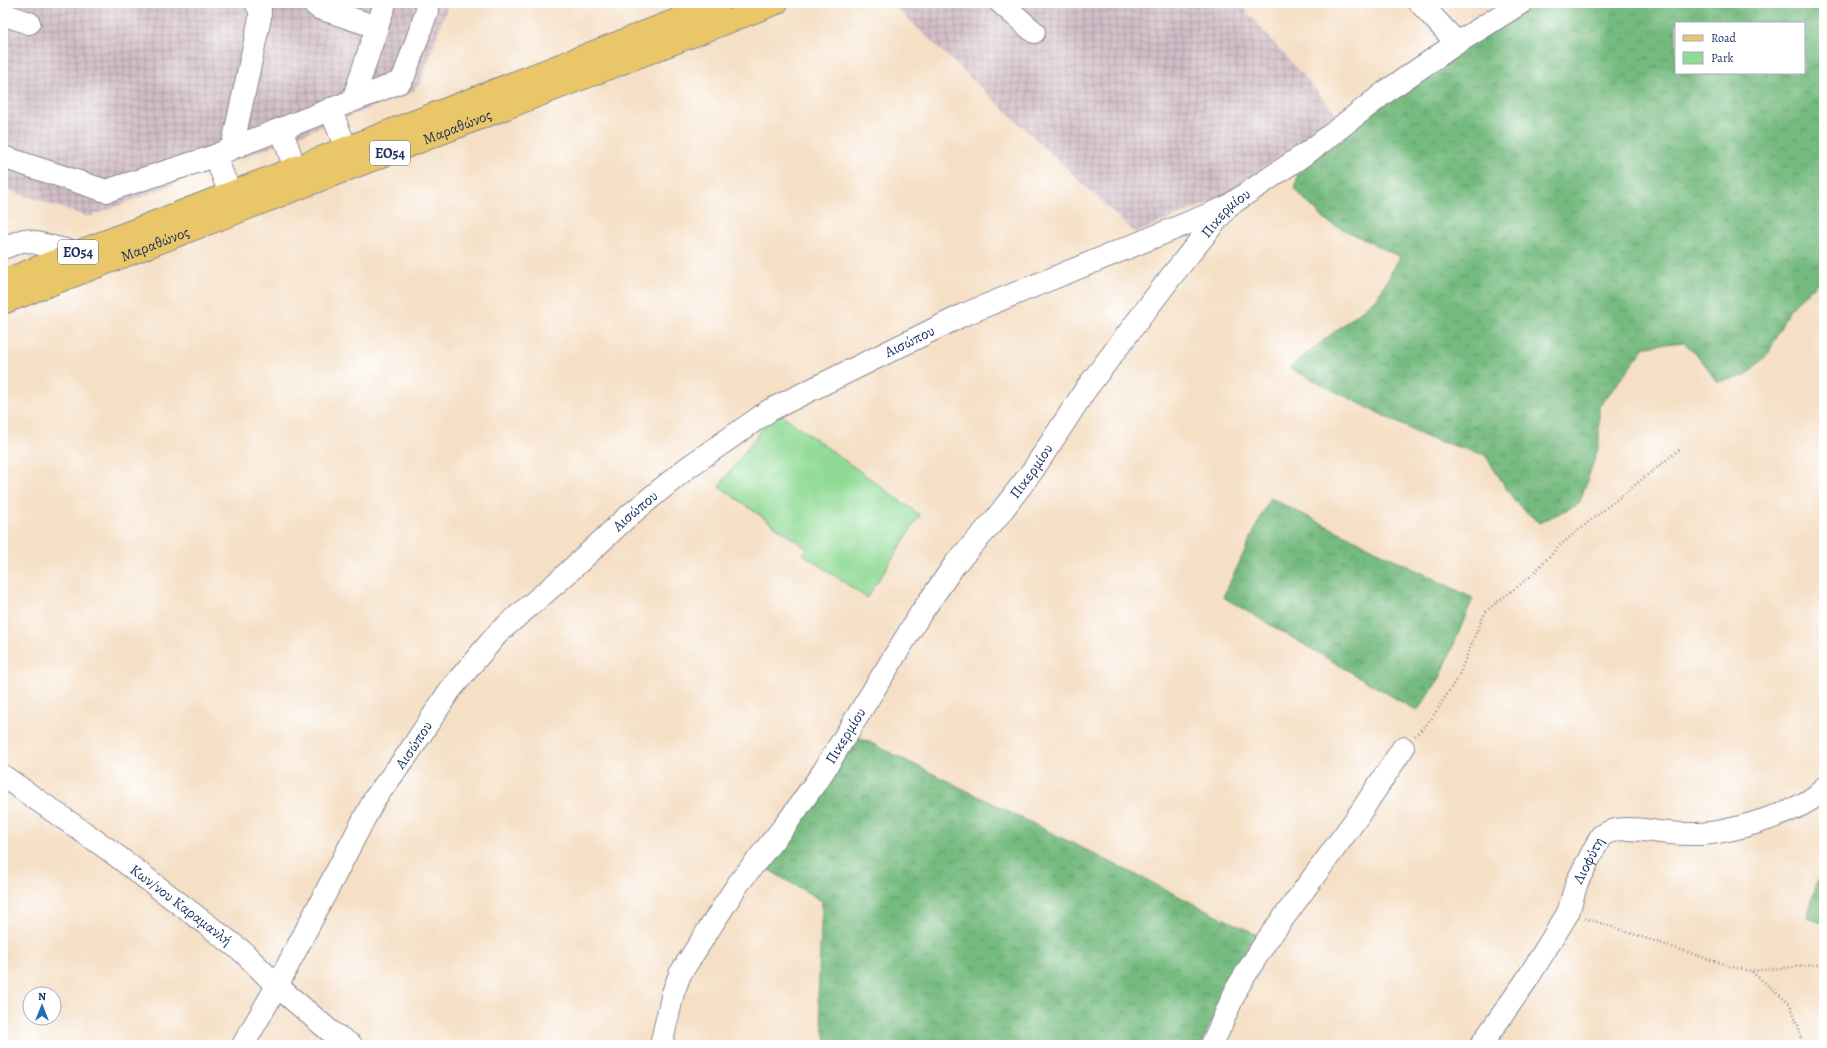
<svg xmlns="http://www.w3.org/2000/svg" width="1827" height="1048" font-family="Alegreya,serif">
  <defs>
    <pattern id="industrial-grid" width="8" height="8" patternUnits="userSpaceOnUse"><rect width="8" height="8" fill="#d2bdc6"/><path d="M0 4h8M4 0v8" fill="none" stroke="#aa9aa4"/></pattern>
    <pattern id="forest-crowns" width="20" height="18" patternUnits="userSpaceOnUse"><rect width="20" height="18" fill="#74ba7e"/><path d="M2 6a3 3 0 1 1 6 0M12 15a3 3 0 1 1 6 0" fill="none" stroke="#5e986a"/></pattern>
  </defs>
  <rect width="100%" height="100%" fill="#fff"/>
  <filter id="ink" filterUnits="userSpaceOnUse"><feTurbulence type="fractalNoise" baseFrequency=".025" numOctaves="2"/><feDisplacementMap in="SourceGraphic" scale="8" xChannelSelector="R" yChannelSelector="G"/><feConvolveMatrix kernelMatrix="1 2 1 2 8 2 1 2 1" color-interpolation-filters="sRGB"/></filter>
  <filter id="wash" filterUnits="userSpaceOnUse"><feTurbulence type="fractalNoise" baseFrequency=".012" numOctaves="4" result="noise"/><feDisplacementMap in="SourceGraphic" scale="16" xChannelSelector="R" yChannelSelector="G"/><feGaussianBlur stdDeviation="0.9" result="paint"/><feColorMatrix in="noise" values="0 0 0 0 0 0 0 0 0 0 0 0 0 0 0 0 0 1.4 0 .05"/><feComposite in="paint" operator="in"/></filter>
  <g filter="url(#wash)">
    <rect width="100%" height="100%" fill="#f5dfc5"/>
    <path fill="url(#industrial-grid)" d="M3,3H449L420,82L414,91L89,217L3,188Z
      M891,3H1239L1336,113L1227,195L1135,233Z"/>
    <path fill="url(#forest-crowns)" stroke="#48746e" fill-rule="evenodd" d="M1543,3H1824V277L1789,309L1768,354L1746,376L1717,382L1703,362L1684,342L1646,346L1599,407V446L1579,504L1539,523L1515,502L1485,455L1428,438L1289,368L1377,298L1400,257L1326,221L1295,190L1298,173L1416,79L1514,17ZM1676,23H1804V73H1676Z
      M1270,498L1473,598L1440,678L1417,711L1223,597Z
      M855,735L1257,935L1200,1045H827L818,1000L822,901L762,866Z
      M1821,867H1824V924L1807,918Z"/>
    <path fill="#91da95" stroke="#56847a" d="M778,412L920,515L867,598L803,554L807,549L719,486L772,416Z"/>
  </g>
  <g filter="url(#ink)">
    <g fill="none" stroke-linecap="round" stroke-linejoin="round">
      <defs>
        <g id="minor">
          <path d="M313,3L319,8L377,27"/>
          <path d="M1001,3L1034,32"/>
          <path d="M1420,3L1457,43"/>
          <path d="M3,14L29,23"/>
          <path d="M353,100L385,3"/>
          <path d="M330,109L346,148"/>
          <path d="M232,148L281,129"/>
          <path d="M215,156L230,193"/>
          <path d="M3,157L106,191L215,156L232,148L260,18V10L256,3"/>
          <path d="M295,168L281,129L400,82L404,76L427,11L426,3"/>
          <path d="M3,248L24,240L77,253"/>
          <path id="s1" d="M3,776L109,850L243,952L277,986L331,1032L351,1045"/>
          <path id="s2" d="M243,1045L277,986L375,798L408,754L450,690L499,632L561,579L626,518L687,468L770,410L963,315L1227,207"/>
          <path id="s3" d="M661,1045L673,993L680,974L738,884L787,823L823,772L921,613L956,563L994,521L1033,470L1086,389L1170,278L1228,206L1314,148L1388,90L1457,43L1521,3"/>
          <path d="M1212,1045L1237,988L1265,943L1356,819L1403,748"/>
          <path id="s4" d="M1481,1045L1526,981L1568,913L1577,882L1601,836C1620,823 1649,832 1670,833C1680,834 1690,834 1700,834C1731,832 1805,812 1824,788"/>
        </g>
        <g id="major">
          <path d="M3,281L720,3"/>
          <path id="s5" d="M3,303L777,3"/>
        </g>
      </defs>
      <use href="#minor" stroke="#888792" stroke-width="24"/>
      <use href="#major" stroke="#888792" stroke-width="24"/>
      <path stroke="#888792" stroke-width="2.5" stroke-dasharray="1 3" stroke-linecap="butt" d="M1415,736L1432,718L1458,677L1481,621L1487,610L1531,576L1560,545L1680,449
        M1585,918L1732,967L1751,971L1824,964
        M1752,972L1790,1004L1800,1031L1801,1045"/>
      <use href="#minor" stroke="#fff" stroke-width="22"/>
      <use href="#major" stroke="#e9c769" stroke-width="22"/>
    </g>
  </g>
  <g text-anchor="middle" stroke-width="4" stroke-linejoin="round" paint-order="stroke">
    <g fill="#fff" stroke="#5f6d8e" stroke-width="1">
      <rect x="370" y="141" width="40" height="24" rx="3"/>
      <rect x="58" y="240" width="40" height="24" rx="3"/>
    </g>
    <g font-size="14" font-weight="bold" fill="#1b2f5e">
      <text x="390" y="158">ΕΟ54</text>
      <text x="78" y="257">ΕΟ54</text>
    </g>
    <g font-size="15" fill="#1b2f5e" stroke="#fff">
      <text dy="5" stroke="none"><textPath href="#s5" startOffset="487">Μαραθώνος</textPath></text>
      <text dy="5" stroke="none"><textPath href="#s3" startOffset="1012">Πικερμίου</textPath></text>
      <text dy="5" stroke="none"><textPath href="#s5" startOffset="163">Μαραθώνος</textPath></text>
      <text dy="5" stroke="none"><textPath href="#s2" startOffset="994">Αισώπου</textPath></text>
      <text dy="5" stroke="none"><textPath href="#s3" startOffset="688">Πικερμίου</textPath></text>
      <text dy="5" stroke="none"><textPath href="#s2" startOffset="670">Αισώπου</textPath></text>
      <text dy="5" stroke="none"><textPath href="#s3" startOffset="364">Πικερμίου</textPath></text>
      <text dy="5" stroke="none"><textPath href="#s2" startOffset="346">Αισώπου</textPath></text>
      <text dy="5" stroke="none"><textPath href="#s4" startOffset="215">Λιοφύτη</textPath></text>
      <text dy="5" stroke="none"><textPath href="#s1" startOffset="220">Κων/νου Καραμανλή</textPath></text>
    </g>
  </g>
  <rect width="1827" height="1048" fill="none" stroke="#fff" stroke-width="16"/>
  <rect x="1675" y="22" width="130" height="52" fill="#ffffff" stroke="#a4acbf"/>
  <rect x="1683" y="35" width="20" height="6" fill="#e9c769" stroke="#a4acbf"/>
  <text x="1711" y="42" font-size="12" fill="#1b2f5e">Road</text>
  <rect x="1683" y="52" width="20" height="12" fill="#91da95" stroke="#a4acbf"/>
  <text x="1711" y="62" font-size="12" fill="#1b2f5e">Park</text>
  <g transform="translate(42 1006)"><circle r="19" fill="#ffffff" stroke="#a4acbf"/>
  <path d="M0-3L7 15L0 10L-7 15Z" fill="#1f6fb2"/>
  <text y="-6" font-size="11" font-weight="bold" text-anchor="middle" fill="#1b2f5e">N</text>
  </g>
</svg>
